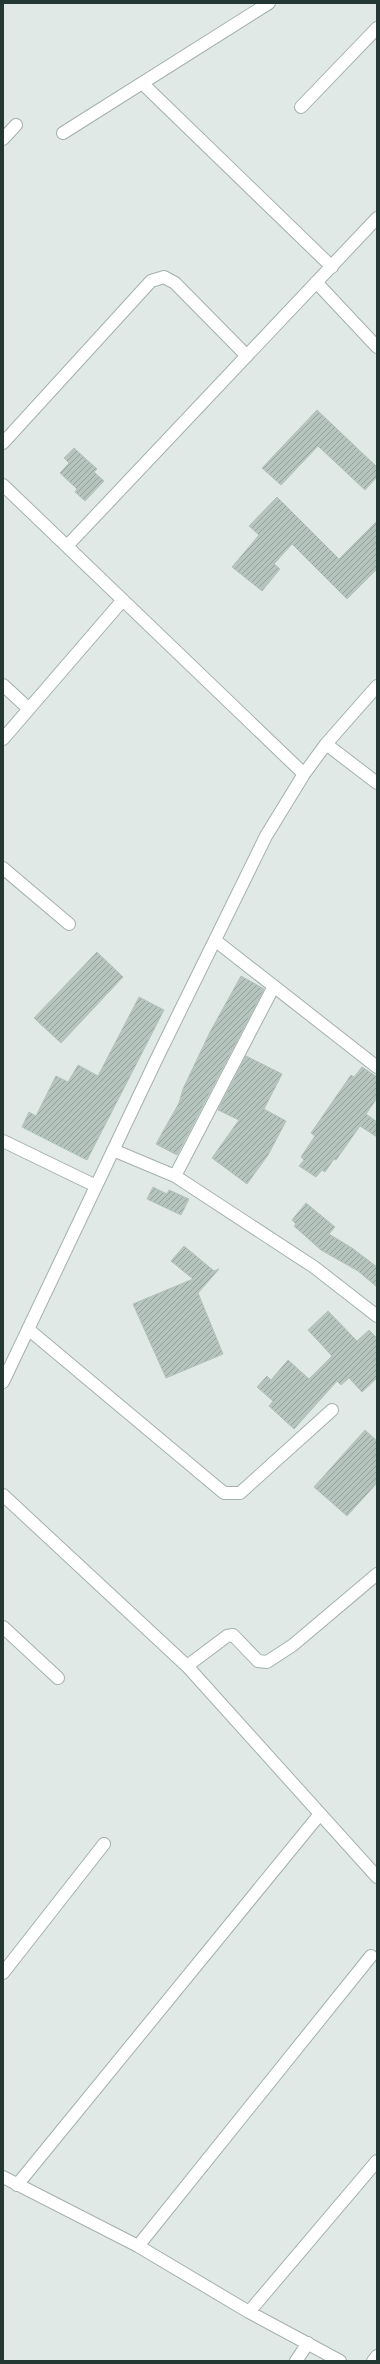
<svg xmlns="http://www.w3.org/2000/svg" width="380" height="2364" font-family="Figtree,sans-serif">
  <defs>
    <pattern id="building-hatch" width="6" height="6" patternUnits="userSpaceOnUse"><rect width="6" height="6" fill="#b6c4be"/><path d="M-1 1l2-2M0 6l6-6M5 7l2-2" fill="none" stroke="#94a09b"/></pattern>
  </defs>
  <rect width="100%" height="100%" fill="#e0e9e5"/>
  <path fill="url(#building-hatch)" stroke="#b3c2bc" d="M317,410L377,467V477L365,490L318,446L281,485L262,468Z
    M74,448L97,469L94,472L104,481L85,501L75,492L77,489L60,473L69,463L64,458Z
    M277,497L339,559L377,521V569L347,599L292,544L274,564L280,569L262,591L232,567L259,535L249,526Z
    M97,952L123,977L61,1043L34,1018Z
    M241,976L264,989L177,1155L156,1144L179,1103L183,1089L210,1032Z
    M139,997L164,1010L87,1160L22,1127L29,1112L36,1116L56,1076L68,1082L78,1065L98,1076Z
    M246,1056L282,1074L264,1109L286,1121L268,1155L247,1184L212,1158L239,1120L218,1110Z
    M362,1067L377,1077V1098L366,1114L377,1122V1137L360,1126L336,1160L334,1159L325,1172L322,1170L316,1177L299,1166L304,1160L301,1157L315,1136L311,1133L351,1075L354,1077Z
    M153,1187L167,1194L169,1190L189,1199L181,1215L147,1199Z
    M306,1203L335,1227L329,1234L352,1248L377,1267V1287L358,1271L321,1250L294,1226L296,1224L292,1220Z
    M184,1246L214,1271L219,1269L198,1293L223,1354L166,1378L133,1304L193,1279L171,1261Z
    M328,1311L357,1341L369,1330L377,1338V1378L362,1392L349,1378L341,1385L337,1381L294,1429L269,1406L273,1401L257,1387L267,1376L271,1380L288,1360L309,1379L332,1356L308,1330Z
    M365,1430L377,1441V1483L347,1516L314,1487Z"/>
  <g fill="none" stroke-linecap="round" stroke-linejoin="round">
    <defs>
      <path id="minor" d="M143,84L332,267
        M301,107L377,28
        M63,133L269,3
        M3,139L16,125
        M316,282L377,347
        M3,443L151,281L164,277L175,283L247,356
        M3,485L304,774
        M67,546L377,218
        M3,685L29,709
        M3,739L122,601
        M326,744L377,783
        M3,868L69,924
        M216,941L377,1067
        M3,1141L96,1186
        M113,1150L175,1176L314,1267L377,1316
        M175,1176L274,986
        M28,1329L224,1493H240L332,1410
        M3,1382L157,1058L266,836L304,774L326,744L377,686
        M3,1495L187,1666L377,1877
        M3,1627L58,1678
        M187,1666L227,1636L233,1635L258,1661L267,1662L293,1645L377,1574
        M3,1973L104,1844
        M3,2177L138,2246L249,2312L340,2361
        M17,2185L320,1814
        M138,2246L371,1956
        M249,2312L377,2161
        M296,2361L308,2343
        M373,2361L377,2356"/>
    </defs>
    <use href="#minor" stroke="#a4b0ac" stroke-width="14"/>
    <use href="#minor" stroke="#fff" stroke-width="12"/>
  </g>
  <rect width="380" height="2364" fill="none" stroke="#233832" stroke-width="8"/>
</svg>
